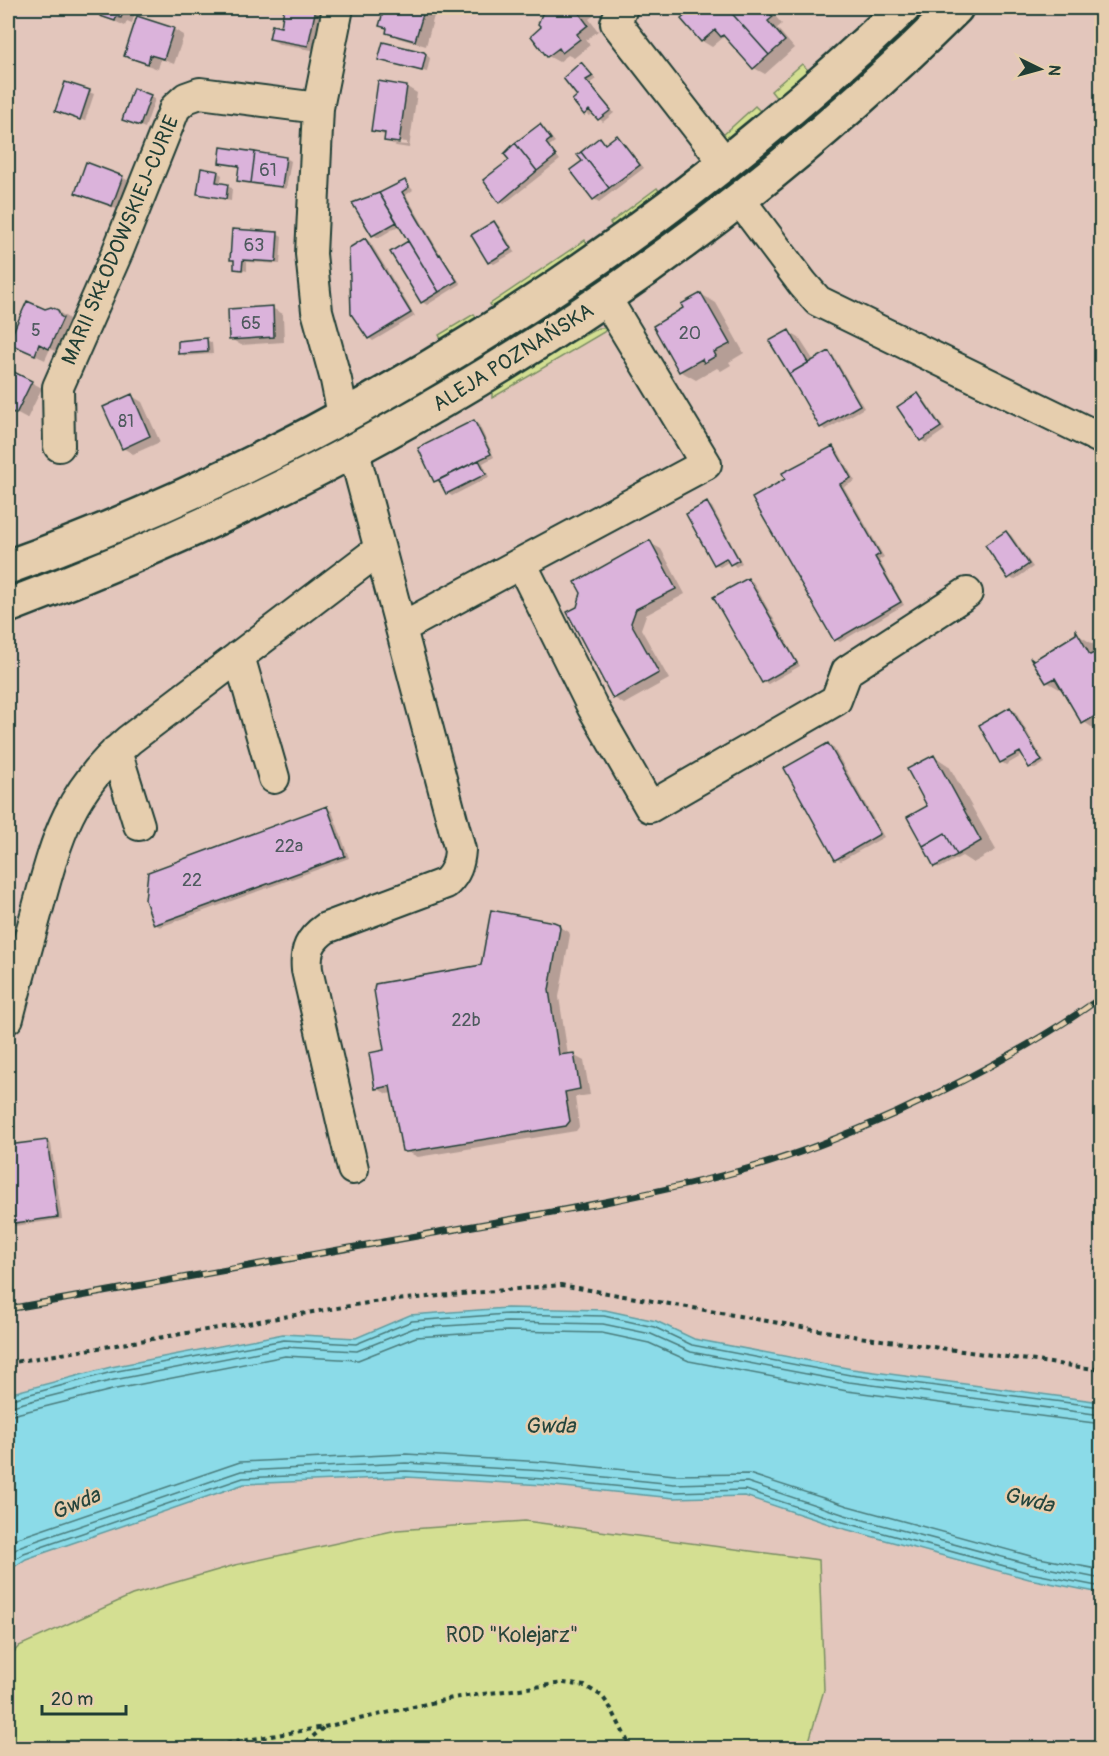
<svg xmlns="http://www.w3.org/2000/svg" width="1109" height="1756" font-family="Pangolin,sans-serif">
  <rect width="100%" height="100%" fill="#e3c6bc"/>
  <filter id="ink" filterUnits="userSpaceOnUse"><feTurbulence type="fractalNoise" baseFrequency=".0167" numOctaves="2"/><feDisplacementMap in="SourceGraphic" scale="12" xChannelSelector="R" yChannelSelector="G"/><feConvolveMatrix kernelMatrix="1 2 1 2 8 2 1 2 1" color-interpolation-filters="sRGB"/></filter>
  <g filter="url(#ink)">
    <path fill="#d4df92" stroke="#7a8e63" stroke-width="1.5" d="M923,8H937L784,145L641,255L484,359L480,355L847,81Z
      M802,64L808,70L801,80L778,100L771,91Z
      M755,106L762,113L727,142L722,136Z
      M657,188L661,194L614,228L610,223Z
      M585,240L589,247L493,310L490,304Z
      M474,314L478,320L442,341L439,335Z
      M598,328H607L604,332L492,398V392L496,388L544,357Z
      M525,1521L819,1560L824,1690L807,1748H8V1659L19,1646L132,1595L235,1565L397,1530Z"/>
    <path fill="#8bdbe8" stroke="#609ca0" stroke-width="1.5" d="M507,1308L605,1310L656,1321L694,1339L852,1369L1101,1402V1593L1029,1579L841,1528L745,1496L674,1498L544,1485L406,1477L244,1484L26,1559L8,1571V1394L111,1367L283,1334L356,1338L410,1315Z"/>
    <path fill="#0003" fill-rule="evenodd" d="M101,8H137L132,23L127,21L125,26L101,15Z
      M193,8H209L208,12Z
      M286,8H325L318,51L281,45L270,39L282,29Z
      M394,8H436L426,46L398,38L381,25L392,13Z
      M570,8H591L596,14L589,19L598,31L586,40L590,45L574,58L568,55L559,62L548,56L559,9L563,11Z
      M696,8H768L782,24L777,28L794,48L765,74L754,68L730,41L724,37L712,47L702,41L683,19Z
      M173,29L184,35L174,64L161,59L158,69L136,61L126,56Z
      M424,53L430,58L427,72L380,60Z
      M581,64L596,79L590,83L614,113L603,122L593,113L590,116L585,113L579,96Z
      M66,83L94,94L85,121L62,113Z
      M379,83L407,87L417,93L409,148L396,146L386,140V136L372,130ZM395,141L407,142V145L395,144Z
      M134,90L155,99L145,128L124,119Z
      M540,126L544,128L555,142L549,146L560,160L504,204L500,201L511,160Z
      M617,137L622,140L644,168L599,202L594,199L572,171L584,162L600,139L607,144Z
      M222,149L286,158L291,161L286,189L243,183L238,180L240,167L220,162Z
      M217,172L222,175L220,184L232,188L231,201L203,196L199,194Z
      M122,177L132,183L122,211L87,198L77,192Z
      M405,182L413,190L406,195L442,257L461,284L427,305L422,302L392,252L410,242L400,225L378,238L374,235L380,194Z
      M494,223L499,226L515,252L494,264L489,262Z
      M277,233L282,236L280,264L247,262V271L235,268L236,261Z
      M365,239L370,242L415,316L373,341L369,338Z
      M701,294L716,303L744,353L729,362L731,365L721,371L717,368L696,380L680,371Z
      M272,308L283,314L284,342L241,345L231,339Z
      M45,311H57L68,318L71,324L60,353L50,349L45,360L20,348Z
      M789,332L799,338L814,361L829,353L833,355L864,408L826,430L821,427L771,342Z
      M207,340L212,343L213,354L185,356L180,353Z
      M9,370L42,388L27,419L8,409V371Z
      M918,395L923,398L945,430L926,443L921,440Z
      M132,396L142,402L160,442L133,454L123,448Z
      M474,422L479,425L494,457L483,463L489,477L452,496L447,493L442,483L435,481Z
      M833,448L838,451L855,481L844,487L884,557L879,560L904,605L840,642L835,639L787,480Z
      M8,465L13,469V499L8,498Z
      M707,504L712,507L742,563L736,567L730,561L720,567L715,564Z
      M1006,532L1011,535L1033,567L1014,580L1009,577Z
      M650,543L661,549L685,594L646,615L641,629L669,679L624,704L614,698L579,608Z
      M748,579L753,582L800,666L768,684L763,682Z
      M1078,635L1093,644L1102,657V730L1099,732L1084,722L1063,691L1047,682Z
      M1010,709L1015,711L1045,763L1035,769L1030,766L1023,755L1006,765L1001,762Z
      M828,744L833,747L884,837L841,861L836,859Z
      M934,756L949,766L996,850L973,863L962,856L940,868L935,866L929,807Z
      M327,808L332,811L349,858L160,927L155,924Z
      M554,923L569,932L570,935L559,997L568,1055H573L584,1061L590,1095L575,1097L579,1127L576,1131L418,1157L403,1150L392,1093L387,1094L376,1088L385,1051L482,967Z
      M47,1141L51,1144L62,1219L8,1227V1146Z"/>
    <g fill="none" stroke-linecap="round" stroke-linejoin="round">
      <path stroke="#4a7c7c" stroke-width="1.5" d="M8,1400L112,1372L284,1340L356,1344L412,1321L507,1314L604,1316L654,1327L692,1345L850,1375L1102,1407
        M8,1407L114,1380L284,1347L357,1351L414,1328L507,1322L603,1324L651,1334L691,1352L849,1382L1102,1415
        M8,1416L116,1389L285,1356L358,1360L416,1337L507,1331L602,1333L649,1343L689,1361L847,1391L1102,1424
        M8,1544L18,1538L240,1462L406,1454L545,1462L675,1475L749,1474L848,1506L1034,1557L1102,1570
        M8,1555L21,1546L241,1471L406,1463L545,1471L674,1484L747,1482L845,1515L1032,1565L1102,1579
        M8,1564L24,1553L243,1478L406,1471L544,1479L674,1492L746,1490L843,1522L1030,1573L1102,1587"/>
    </g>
    <path fill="#dbb3db" stroke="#1f3d34" stroke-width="1.5" d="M100,8H125L121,18L116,17L115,21L100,16Z
      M284,8H316L308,46L269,39L272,25L281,27Z
      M392,8H425L415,41L386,33L387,28L379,26L384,9L391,11Z
      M549,8H559L562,11L566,8H586L579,13L588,25L577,34L580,39L562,53L559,48L547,57L531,36L541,27L538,24L542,14Z
      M694,8H727L769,55L753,69L723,35L721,37L715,30L701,42L681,19Z
      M727,8H764L773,17L768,21L785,41L769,55Z
      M137,16L174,28L164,59L150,55L148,64L124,56Z
      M383,42L424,52L426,54L422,71L378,60Z
      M581,62L593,76L586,80L611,110L598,120L589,110L584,115L572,100L577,96L563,78Z
      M378,81L407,86L399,143L384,141L385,133L371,131Z
      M65,82L90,90L80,120L55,111Z
      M133,88L151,95L140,126L122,120Z
      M540,124L551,139L546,143L556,156L537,171L515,143Z
      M617,135L640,165L609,188L581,152L600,137L605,144Z
      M515,143L537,171L499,203L483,180L509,160L504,154Z
      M221,147L255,152L251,183L237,181L239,166L219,163Z
      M255,152L286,157L282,187L251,183Z
      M581,152L609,188L593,200L570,170L582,161L577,155Z
      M86,162L123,176L112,206L75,193Z
      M201,168L218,171L216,182L228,184L226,199L197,194Z
      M405,180L409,187L402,192L439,255L440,254L457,281L439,292L379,193Z
      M379,193L397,222L372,236L352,203Z
      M494,221L511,249L488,263L471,235Z
      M232,229L278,232L276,262L243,260L242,270L234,269V260H230Z
      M365,238L411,313L368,339L351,314L349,248Z
      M408,241L439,292L421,303L390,252Z
      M701,293L730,344L714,352L716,356L704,363L702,359L679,372L653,326L683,308L681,304Z
      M27,301L45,309L51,307L58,310L60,316L63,318L49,349L39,344L35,355L8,343Z
      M273,306L274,337L229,340L228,309Z
      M789,330L808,363L789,374L769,341Z
      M207,338L208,352L178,354V341Z
      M829,351L860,405L820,428L789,374Z
      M8,369L32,381L16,414L8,410Z
      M918,393L941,427L920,441L897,407Z
      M132,394L150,436L122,449L103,407Z
      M474,420L491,454L434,482L418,448Z
      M833,446L851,478L840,484L880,554L875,557L901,602L834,641L752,498L785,479L782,473Z
      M479,460L486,474L446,494L439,480Z
      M707,502L739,560L730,565L726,558L714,565L686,514Z
      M1006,531L1029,564L1008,579L985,545Z
      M650,540L676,589L636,609L631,623L659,673L613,699L567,612L577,607L581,593L575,582Z
      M748,578L797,663L762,683L713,597Z
      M1076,630L1090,655L1096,652L1102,662V712L1082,724L1055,678L1046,683L1030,657L1034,660L1076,634Z
      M1010,707L1042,761L1029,768L1020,752L1000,763L979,725Z
      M828,743L880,834L835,860L784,768Z
      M934,755L981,841L957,855L945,833L923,846L907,817L927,806L907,769Z
      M327,806L345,856L154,925L145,900L148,872Z
      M945,833L957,855L934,867L923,846Z
      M491,910L554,922L559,924L560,928L549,990L559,1055L574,1053L580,1089L565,1092L570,1121L566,1126L406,1152L402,1151L390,1086L375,1089L369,1053L384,1050L374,990L375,984L481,965Z
      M47,1140L58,1217L8,1224V1145Z"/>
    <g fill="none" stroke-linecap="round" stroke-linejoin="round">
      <defs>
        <path id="minor" d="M338,8L318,108L311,254L317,311L336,380L343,415
          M622,8L616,23L725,163
          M739,199L803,284L818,301L1102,439
          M59,446L58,387L117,253L175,108L186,98L200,93L318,108
          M521,563L706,464L605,297
          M401,628L521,563L592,706L650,807L836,700L847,671L967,593
          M239,656L274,778
          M116,751L139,825
          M8,1018C17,982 27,947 37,911C57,837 68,792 129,740L380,549
          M353,1169L307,970C305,950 310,939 326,928L446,883C456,873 459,864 460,850L354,452"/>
        <path id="major" d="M8,567C339,448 649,250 903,8
          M8,606C364,472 685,277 956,8"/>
      </defs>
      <use href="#minor" stroke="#1f3d34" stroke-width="34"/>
      <use href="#major" stroke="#1f3d34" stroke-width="38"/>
      <path stroke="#1f3d34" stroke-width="4" stroke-dasharray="4.5 4.5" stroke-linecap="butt" d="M8,1363L373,1302L561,1285L859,1337L1102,1370
        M200,1748L324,1727L453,1698L564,1683L585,1686L602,1696L612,1710L631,1748
        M299,1748L323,1728"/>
      <use href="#minor" stroke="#e6ceae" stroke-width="30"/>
      <use href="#major" stroke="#e6ceae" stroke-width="33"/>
      <defs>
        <path id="rail" d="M8,1309C144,1285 280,1260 417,1236C528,1216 641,1199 750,1168C800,1154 849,1134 896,1113C968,1080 1037,1043 1102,997"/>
      </defs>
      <use href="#rail" stroke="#1f3d34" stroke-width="7"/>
      <use href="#rail" stroke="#e6ceae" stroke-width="4.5" stroke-dasharray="14" stroke-linecap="butt"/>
    </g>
  </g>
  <g text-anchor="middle" stroke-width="5" stroke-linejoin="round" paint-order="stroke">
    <g font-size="18" fill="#4e5a5e">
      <text x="268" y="176">61</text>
      <text x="254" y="251">63</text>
      <text x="251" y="329">65</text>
      <text x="36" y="336">5</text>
      <text x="690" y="339">20</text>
      <text x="126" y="427">81</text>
      <text x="289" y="852">22a</text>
      <text x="192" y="886">22</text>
      <text x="466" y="1026">22b</text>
    </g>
    <g font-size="21" fill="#1f3d34" stroke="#e6ceae">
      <text transform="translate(120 240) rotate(-67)" y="7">MARII SKŁODOWSKIEJ-CURIE</text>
      <text transform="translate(513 357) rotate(-32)" y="7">ALEJA POZNAŃSKA</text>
    </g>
    <g font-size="21" fill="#284539" stroke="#e6ceae">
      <text x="512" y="1642">ROD "Kolejarz"</text>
    </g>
    <g font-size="22" font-style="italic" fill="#24453d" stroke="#e6ceae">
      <text x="550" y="1433">Gwda</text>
      <text transform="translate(1029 1499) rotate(13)" y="8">Gwda</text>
      <text transform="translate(75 1503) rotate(-23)" y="8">Gwda</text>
    </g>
  </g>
  <rect width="1109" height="1756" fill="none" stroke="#e6ceae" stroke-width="30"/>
  <rect x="15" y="15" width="1079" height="1726" fill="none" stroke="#1f3d34" stroke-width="2" filter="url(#ink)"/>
  <g transform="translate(1040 69) rotate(95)" stroke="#e6ceae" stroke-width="4.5" paint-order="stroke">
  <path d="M0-4.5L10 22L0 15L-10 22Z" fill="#1f3d34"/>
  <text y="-9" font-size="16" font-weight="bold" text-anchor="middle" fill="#1f3d34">N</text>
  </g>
  <path d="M42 1705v9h84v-9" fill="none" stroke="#1f3d34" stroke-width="3"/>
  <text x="51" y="1705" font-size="18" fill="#1f3d34" stroke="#e6ceae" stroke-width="4.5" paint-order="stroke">20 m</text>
</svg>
